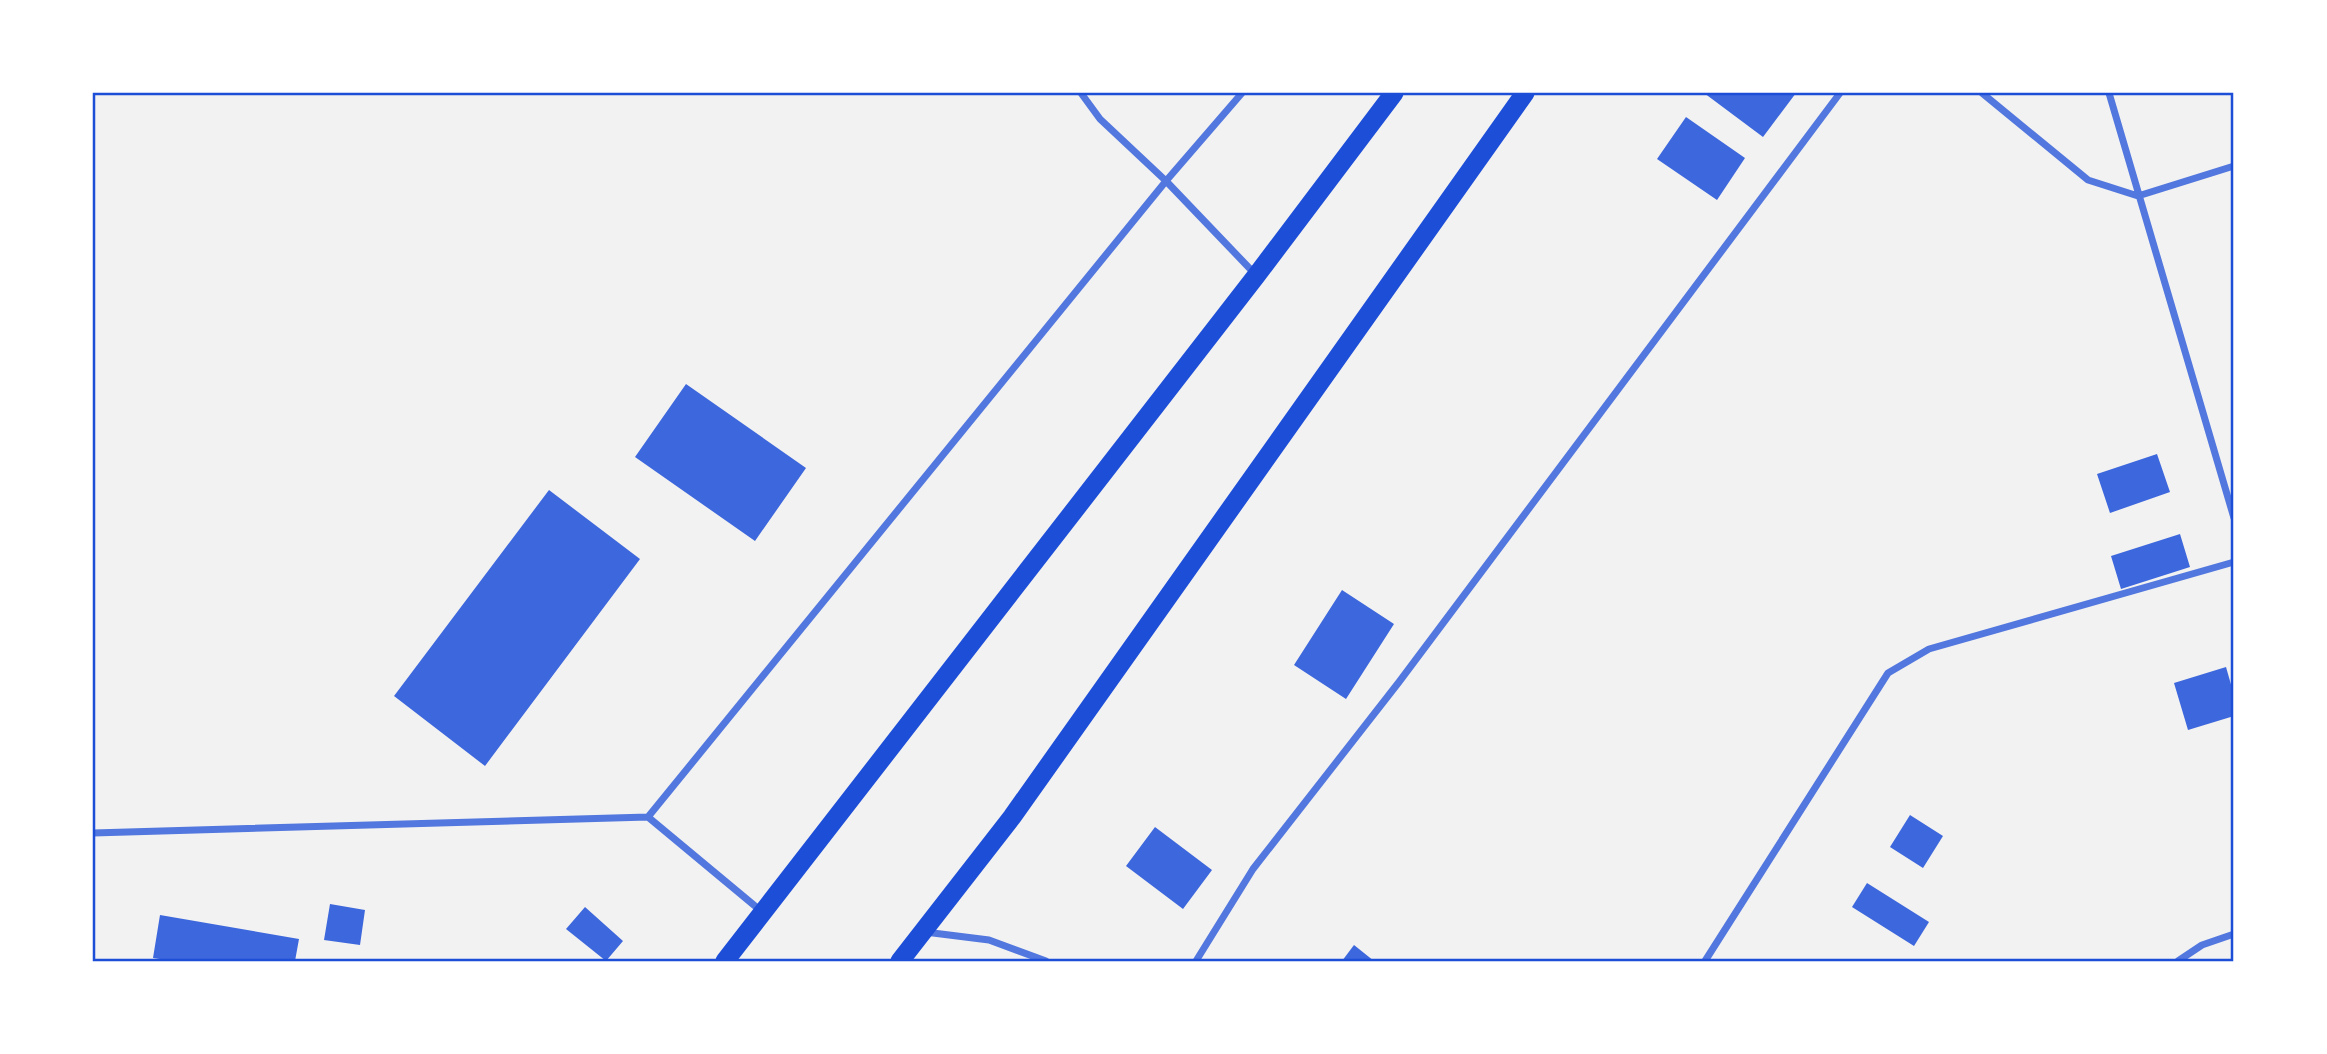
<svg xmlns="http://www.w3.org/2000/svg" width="2327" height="1054" font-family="'Fira Sans',sans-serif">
  <rect width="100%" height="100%" fill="#f2f2f2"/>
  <path fill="#3d67dc" d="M1704,93H1796L1763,137Z
    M1686,117L1745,158L1717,200L1657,159Z
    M686,384L806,468L755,541L635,457Z
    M2157,454L2170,492L2110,513L2097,474Z
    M549,490L640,559L485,766L394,696Z
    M2180,534L2190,567L2121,589L2111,556Z
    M1342,590L1394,624L1346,699L1294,665Z
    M2226,667L2234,695V716L2188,730L2174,683Z
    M1910,815L1943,836L1923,868L1890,847Z
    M1155,827L1212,870L1183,909L1126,866Z
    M1867,883L1929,922L1914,946L1852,907Z
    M330,904L365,910L360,945L324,940Z
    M585,907L623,941L606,961L566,929Z
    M160,915L299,939L295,961H173L153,958Z
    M1354,945L1374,961H1342Z"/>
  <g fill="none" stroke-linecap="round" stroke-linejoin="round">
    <path stroke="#5277de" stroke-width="7" d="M1081,93L1100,119L1166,181L1255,274
      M1982,93L2088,180L2138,196L2234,166
      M2109,93L2234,518
      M648,817L1166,181L1242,93
      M93,833L648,817L761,911
      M925,932L989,940L1046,961
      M1196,961L1253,869L1399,682L1840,93
      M1705,961L1888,673L1929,649L2234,562
      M2178,961L2202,945L2234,934"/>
    <path stroke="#1d4ed8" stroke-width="19" d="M725,961L1256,276L1394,93
      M900,961L1012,817L1525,93"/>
  </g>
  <rect width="2327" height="1054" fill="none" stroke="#ffffff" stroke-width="189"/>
  <rect x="94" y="94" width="2138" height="866" fill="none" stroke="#1d4ed8" stroke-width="2.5"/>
</svg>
